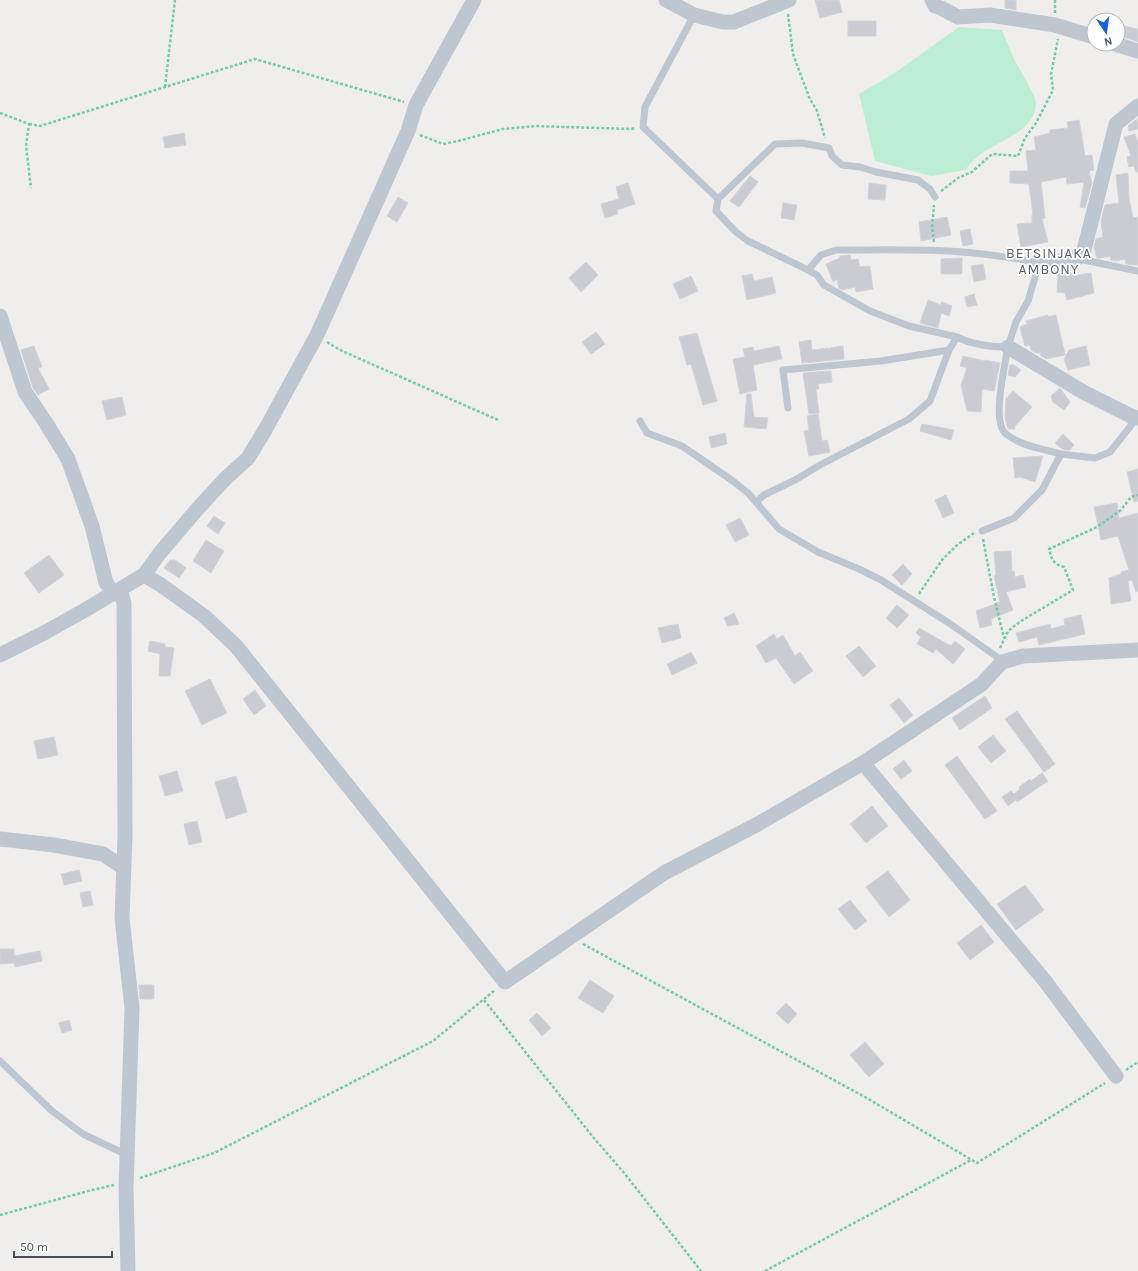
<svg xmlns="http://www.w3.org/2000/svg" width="1138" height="1271" font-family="Karla,sans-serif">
  <rect width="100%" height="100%" fill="#f0eeed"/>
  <path fill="#bceed3" d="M959,27L1002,30C1006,40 1010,49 1014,59C1018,66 1036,97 1036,102C1037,138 979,143 966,170L931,176L875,161L859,94L896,72Z"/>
  <path fill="#caccd2" stroke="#d1d3d9" d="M815,0H839L842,12L820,18Z
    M1005,0H1016V10L1005,8Z
    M848,21H876V36H848Z
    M1123,26L1138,29V42L1121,36Z
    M1137,119L1138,129L1129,131L1128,126Z
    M1079,120L1085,156L1092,155L1094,170L1089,171L1092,183L1085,208L1080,207L1084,182L1067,184L1066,177L1041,182L1045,218L1042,219L1048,242L1021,247L1017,224L1032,223V215H1033L1029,184L1010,183V171H1028L1026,151L1036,150L1034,137L1050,133V130L1068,128L1067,122Z
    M184,133L186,145L165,148L163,137Z
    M1135,134L1138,143V172H1136L1134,166L1129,167L1127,157L1131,156L1124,137Z
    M1128,173L1129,198L1133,218L1138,217V265H1135L1126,264L1125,259L1115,261L1111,260L1110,256L1100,258H1097L1094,247L1096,239L1103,237L1101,221L1105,205L1119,203L1116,175Z
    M750,176L758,182L739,207L730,201Z
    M628,183L635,204L617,210L618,214L605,218L601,204L619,199L616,187Z
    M869,183L886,185L885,200L868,199Z
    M398,197L408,203L397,222L387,216Z
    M783,203L797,205L794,220L781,218Z
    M947,217L951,235L921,241L919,222Z
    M970,229L973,244L963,246L960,231Z
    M850,255L851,260L858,259L860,267L870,266L873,289L856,292L855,287L842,290L839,288L837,279L833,282L826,264L840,258V256Z
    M962,258V274H941V259Z
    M586,262L598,275L581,292L569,278Z
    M983,264L986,279L974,282L971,266Z
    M1058,272L1071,273V276L1091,273L1094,293L1067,300L1065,293L1057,292Z
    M752,274L754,281L772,277L776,293L747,300L742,276Z
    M691,276L698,291L680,299L673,284Z
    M974,294L977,305L967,307L965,297Z
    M928,300L941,305V302L952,306L949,316L941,313L938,328L920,323Z
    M1048,315V317L1056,315L1065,355L1046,359L1041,356L1040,353H1036L1031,350L1030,345L1025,346L1020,327L1027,324L1026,321Z
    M596,332L605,344L591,354L582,342Z
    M697,333L717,401L703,405L691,364L687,365L679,337Z
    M811,340L812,350L829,348V350L830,348L843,346L844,359L802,363L799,342Z
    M34,346L42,367L38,368L49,389L38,395L33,388L21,350Z
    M779,346L782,359L753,365L757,390L740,394L733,359L745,357L743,349L753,347L754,351Z
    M1086,346L1090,365L1068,370L1064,359L1069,350Z
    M963,356L985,361V360L1000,363L994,391L982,389L981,412L967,411L961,385L967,368L960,366Z
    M1010,365H1014L1021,370L1015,377L1008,375Z
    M831,371L832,382L818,384L819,389H816L819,413L809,414L803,373Z
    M1060,388L1070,402L1064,410L1053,402L1051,396Z
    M1013,391L1032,407L1015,426V429H1008L1005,418L1006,399Z
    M747,394H751L754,417L768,418L766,429L744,427Z
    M122,397L126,415L107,420L102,401Z
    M818,414L822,441L827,440L830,452L809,456L804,431L809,430L807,416Z
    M922,424L954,430L951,440L920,431Z
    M725,433L727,444L711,448L709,437Z
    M1063,434L1074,445L1070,450L1062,449L1055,443Z
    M1043,456L1035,482L1020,477L1015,478L1013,458Z
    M1138,469V501L1134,502L1127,472Z
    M946,495L954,513L943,518L935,500Z
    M1117,503L1119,518L1138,513V591L1136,592L1132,580L1128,581L1131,601L1111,604L1109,578L1121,574V572L1129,570L1118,536L1101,540L1094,507Z
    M214,516L225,523L218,534L207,526Z
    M740,518L749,535L735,542L726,525Z
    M206,540L224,551L211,573L193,561Z
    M1011,551L1012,572L1014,571L1015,577L1023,575L1026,587L1006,592L1013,610L991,619L992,625L980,628L976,611L1000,602L994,576L996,575L994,552Z
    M49,555L64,575L39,593L24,573Z
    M170,560H175L186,568L179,578L164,568Z
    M903,564L912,574L902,585L892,575Z
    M897,605L909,615L897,628L886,618Z
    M734,613L739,624L728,626L724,618Z
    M1081,615L1085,634L1039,645L1037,637L1019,642L1016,633L1050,624L1051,629L1065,625L1064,619Z
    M678,624L681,638L662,643L658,628Z
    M919,628L951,646L955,641L965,649L953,664L936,649L933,653L917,644L921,637L916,633Z
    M774,634L777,639L783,635L795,656L800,652L813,671L794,684L776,658L766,663L756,646Z
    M150,641L165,644V647L174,648L170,676H159L160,654L148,651Z
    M859,646L876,666L863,677L846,656Z
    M691,652L697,663L672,675L667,664Z
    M210,679L227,713L202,725L185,691Z
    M255,690L266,706L254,715L243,699Z
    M985,696L992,708L960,730L952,718Z
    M899,698L913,715L904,723L890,705Z
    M1017,711L1055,764L1044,772L1005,719Z
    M993,735L1006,751L991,763L978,747Z
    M54,737L58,755L38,759L34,741Z
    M957,756L997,811L985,819L945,765Z
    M904,760L912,771L901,779L893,769Z
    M177,771L183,791L165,796L159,776Z
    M1042,773L1048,781L1017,802L1016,800L1008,806L1002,797L1011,791L1014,794L1020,789L1019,787L1030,779L1031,781Z
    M236,776L247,812L226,819L215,782Z
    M872,806L888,826L866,843L850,824Z
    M197,821L202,842L189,845L184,824Z
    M79,870L82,881L64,885L61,874Z
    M888,871L910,900L889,917L866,887Z
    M1025,885L1044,910L1016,930L997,904Z
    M90,891L93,905L83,907L80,893Z
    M850,900L867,921L855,930L838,909Z
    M981,925L994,942L970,960L957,943Z
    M0,949H14V956L40,951L42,961L15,967L14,963L0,964Z
    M590,980L614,996L603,1013L578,998Z
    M139,985H154V999H140Z
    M786,1003L797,1014L788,1024L776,1013Z
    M537,1013L551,1028L542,1036L529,1020Z
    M69,1020L72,1030L62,1033L59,1023Z
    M865,1042L884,1064L869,1077L850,1055Z"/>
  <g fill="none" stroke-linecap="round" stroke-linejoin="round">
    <path stroke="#74cca7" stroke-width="2.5" stroke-dasharray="3 2" stroke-linecap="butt" d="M1055,0V13
      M788,14L793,54L809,97L817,111L825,138
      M165,87L175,0
      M0,113L29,124L26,146L31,188
      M29,124L40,126L255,59L404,102
      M420,135L443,144L458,141L503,129L536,126L631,129L635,128
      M941,191L958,178L972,172L992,154L1018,156L1025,138L1036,123L1053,90L1051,74L1058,39
      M934,242L932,228L934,205
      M327,342L340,350L498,420
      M983,539L994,597L1004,638
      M919,594L942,560L956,546L974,533
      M1000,648L1008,631L1021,621L1073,590L1064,567C1052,563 1052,560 1049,549L1097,527L1121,510L1131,497L1138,495
      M583,944L865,1097L977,1163L1105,1083
      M484,1000L593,1137L625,1174L701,1271
      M1126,1070L1138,1062
      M140,1178L214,1153L433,1041L495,990
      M0,1215L92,1190L114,1185
      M765,1271L971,1160"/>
    <path stroke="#bec7d0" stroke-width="7" d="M694,15L645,107L643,127L718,199
      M935,197L930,189L918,180L876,172L860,167L842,165L832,156L829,148L802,143L775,144L718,199L716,211L736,232L748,241L802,267L817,275L824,285L870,311L909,326L957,337
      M1079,259L1138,271
      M788,408L783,370L881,361L949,350
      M640,421L647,433L682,446L733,481L748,493L779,529L818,552L859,569L881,580L949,623L997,657L1002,662
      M1061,454L1095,458L1110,452L1137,418
      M756,502L764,495L795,480L820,465L909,419L930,401L949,350L957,337C973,345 991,347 1008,347L1016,322L1028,301L1039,264C1026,259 1012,258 998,256C944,248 890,250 836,250L821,255L808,270
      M982,531L1014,518L1042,490L1061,454C1043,449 1021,446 1006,434C991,423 1005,365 1008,347
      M0,1061L52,1111L83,1134L127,1155"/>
    <path stroke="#bec7d0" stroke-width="15" d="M666,0L694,15L723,22H734L789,0
      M932,0L935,6L941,8L958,17L990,15L1055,25L1094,37
      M1115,44L1138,51
      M1039,264L1077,258L1083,254L1116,124L1138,106
      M0,316L25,392L46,423L68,459L92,526L106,583L114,593L122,596L124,603L125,836L122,918L132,1008L126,1189L128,1271
      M1008,347L1085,393L1131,416L1138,418
      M144,575L161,585L204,616L236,646L505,982L664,873L758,824L863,763L982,684L1002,662L1023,656L1138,650
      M0,655L44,633L85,610L144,575L159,554L200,506L225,479L248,458L265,430L317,335L408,131L416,105L474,0
      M863,763L1045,981L1116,1076
      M0,839L54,845L103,854L124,868"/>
  </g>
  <g text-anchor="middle" stroke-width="3.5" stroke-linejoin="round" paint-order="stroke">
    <g font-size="14" letter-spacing="1" fill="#5a5d62" stroke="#fff">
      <text x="1049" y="258">BETSINJAKA<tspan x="1049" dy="16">AMBONY</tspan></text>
    </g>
  </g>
  <g transform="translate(1106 32) rotate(167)"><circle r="19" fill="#ffffff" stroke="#b5b9bd"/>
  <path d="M0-3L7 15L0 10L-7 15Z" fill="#1a62dd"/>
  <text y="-6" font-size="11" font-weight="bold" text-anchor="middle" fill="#464f5b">N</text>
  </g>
  <path d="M14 1251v6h98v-6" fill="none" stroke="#464f5b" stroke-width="2"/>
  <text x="20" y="1251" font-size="12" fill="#464f5b" stroke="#ffffff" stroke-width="3" paint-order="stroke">50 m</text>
</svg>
